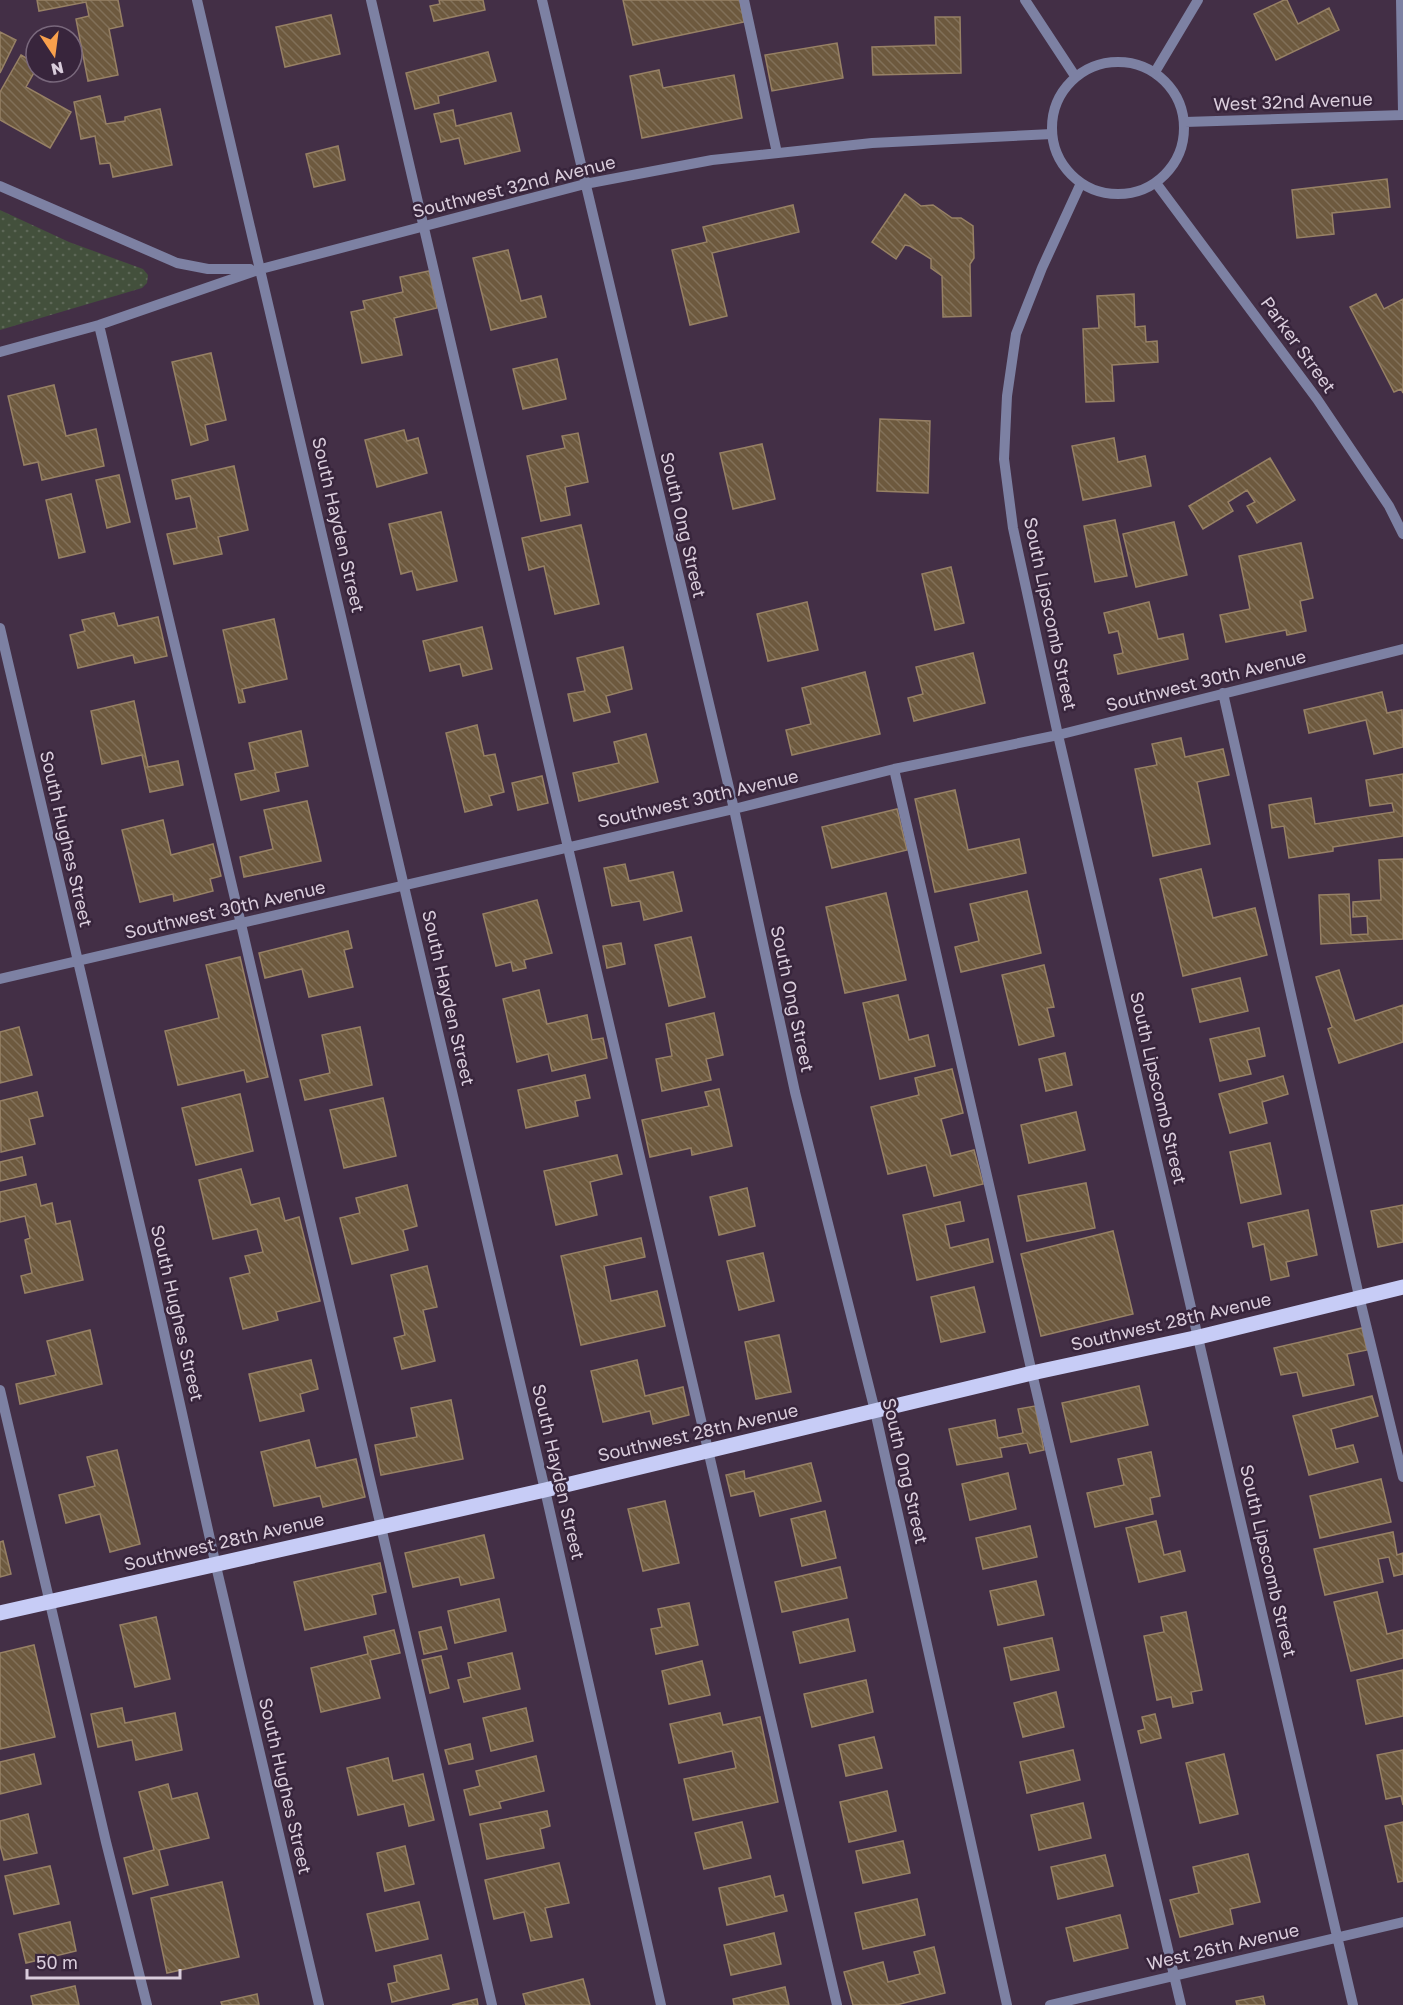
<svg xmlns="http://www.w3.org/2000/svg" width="1403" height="2005" font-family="'Golos Text',sans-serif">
  <defs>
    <pattern id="park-dots" width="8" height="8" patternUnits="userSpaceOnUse" patternTransform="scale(1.5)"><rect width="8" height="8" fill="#43503c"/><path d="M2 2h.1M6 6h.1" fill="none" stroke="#5e6858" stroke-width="1.8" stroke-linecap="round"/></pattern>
    <pattern id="building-back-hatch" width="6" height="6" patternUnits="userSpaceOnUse" patternTransform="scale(1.5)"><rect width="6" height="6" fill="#6d593e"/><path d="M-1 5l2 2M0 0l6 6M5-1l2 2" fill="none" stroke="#817059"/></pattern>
  </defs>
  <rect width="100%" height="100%" fill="#432f46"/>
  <path fill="url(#park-dots)" d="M0,210L69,242L143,269L148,275L147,283L142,288L0,330Z"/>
  <path fill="url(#building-back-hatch)" stroke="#978165" stroke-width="1.5" d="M37,0H118L123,26L109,29L118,75L88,81L76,19L89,16L86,2L39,11Z
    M439,0H483L485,10L434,21L430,6L440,4Z
    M623,0H740L744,22L633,45Z
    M1284,0H1287L1298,24L1329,8L1339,30L1276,60L1254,14Z
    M331,15L340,54L285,67L276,27Z
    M935,17H960L961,73L873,75L872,47L936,45Z
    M0,32L16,40L0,73Z
    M837,43L843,78L772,91L765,55Z
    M488,52L496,81L438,96L439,103L415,109L406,73Z
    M21,55L36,64V69L26,87L71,112L50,148L0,120V92Z
    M659,70L663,88L734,75L742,118L642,138L630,76Z
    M100,96L106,124L125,121V117L160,109L172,165L113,177L110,163L100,164L95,136L81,139L74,102Z
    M453,110L456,126L511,113L520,151L465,164L459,138L441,142L434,114Z
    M338,146L345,180L314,187L306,154Z
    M1387,179L1390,207L1332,213L1334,234L1297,238L1292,190Z
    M905,194L921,206L933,205L952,218H961L973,226L974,258L970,264L971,316L943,317L942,276L931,268V259L910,246L905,245L896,259L872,242Z
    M793,205L799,232L712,253L727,316L690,325L672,250L707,242L703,227Z
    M508,250L521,301L541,296L546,317L491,330L473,258Z
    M429,271L437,308L394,318L402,355L362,363L351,312L365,309L363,301L403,292L400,277Z
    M1134,294L1135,327L1145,326L1146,342L1157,341L1158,362L1112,365L1114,401L1086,402L1083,329L1099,328L1097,296Z
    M1376,294L1384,309L1403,299V393L1401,389L1394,392L1350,307Z
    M211,353L226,420L205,425L208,440L191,445L172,362Z
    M557,359L566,399L523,409L513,369Z
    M54,385L66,436L96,429L104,466L42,480L38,462L24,465L8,396Z
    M880,419L930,421L928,493L877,491Z
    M404,430L407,441L418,438L427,473L377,487L365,440Z
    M578,433L588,482L565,487L570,515L541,521L527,456L565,448L562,436Z
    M1114,438L1118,462L1145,456L1151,486L1083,500L1072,446Z
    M762,444L775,499L733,509L720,453Z
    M1270,458L1295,500L1257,523L1247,506L1255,502L1247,490L1228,502L1233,511L1203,529L1189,506Z
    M234,466L248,530L218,537L222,554L174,564L167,534L197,528L190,496L176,499L172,480Z
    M119,475L130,522L107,528L96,480Z
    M71,494L85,552L59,558L46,500Z
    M441,512L457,581L417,590L412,571L401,574L389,524Z
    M1115,520L1127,576L1095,582L1084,526Z
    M1174,522L1187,575L1136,587L1123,534Z
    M581,525L599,604L555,614L544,566L529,570L522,538Z
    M1301,543L1313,598L1300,601L1306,631L1287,635L1286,630L1226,642L1220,615L1250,609L1239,556Z
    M951,567L964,623L935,630L922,574Z
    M807,602L818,650L768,661L757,614Z
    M1149,602L1158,639L1183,634L1188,659L1118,674L1114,655L1123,653L1118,631L1109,633L1104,613Z
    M114,613L118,626L158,617L167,656L135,663L133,655L78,668L70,635L85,631L82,620Z
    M274,619L287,679L242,689L245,702L239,703L223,630Z
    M482,627L492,669L463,676L460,664L430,671L423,641Z
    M623,647L632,689L606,696L610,712L574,721L568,694L585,691L577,658Z
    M973,653L985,703L914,721L908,698L923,694L916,667Z
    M865,672L880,734L792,755L786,730L811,724L802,688Z
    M1382,692L1387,713L1402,710L1403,747L1374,754L1366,720L1309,733L1304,710Z
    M134,701L148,767L178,761L183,785L150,792L142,755L102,764L91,711Z
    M477,725L484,756L495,754L504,792L489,796L492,805L465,812L446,733Z
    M301,731L308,766L275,773L279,791L241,800L235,774L255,770L249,743Z
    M646,734L658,782L579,801L573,773L619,763L614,742Z
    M1181,738L1185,757L1223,749L1229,775L1197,782L1210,844L1153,856L1135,769L1157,765L1152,744Z
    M1403,774V836L1333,847V851L1289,858L1284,826L1272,828L1269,805L1311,798L1315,824L1394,812L1392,803L1370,806L1366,780Z
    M542,776L548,803L518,810L512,783Z
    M955,790L968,850L1019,839L1026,873L935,892L915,799Z
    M307,801L321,861L244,877L240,857L273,849L264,810Z
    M897,809L907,850L832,868L822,827Z
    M163,820L171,855L213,844L221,876L210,879L213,891L174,901L173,894L140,902L122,830Z
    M1403,859V939L1321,944L1319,895L1349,894L1351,935L1368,934L1367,916L1353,917V902L1381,900L1379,860Z
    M625,864L629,881L673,872L682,911L644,920L640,901L612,906L604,868Z
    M1201,869L1213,918L1255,908L1267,955L1183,976L1160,879Z
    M1027,891L1041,953L961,972L955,947L979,941L970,904Z
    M886,893L906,980L845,993L826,907Z
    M537,900L552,953L524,960L526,968L513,971L511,962L496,966L483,914Z
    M348,931L352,948L344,950L353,987L309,997L302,969L265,978L259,953Z
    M691,937L705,997L669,1006L655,945Z
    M621,943L625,964L607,968L603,946Z
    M240,957L268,1077L247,1082L244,1070L178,1085L165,1031L219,1018L206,965Z
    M1044,965L1054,1007L1047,1008L1054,1036L1019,1045L1002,975Z
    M1339,970L1355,1021L1403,1005V1042L1339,1063L1328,1029L1332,1027L1316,977Z
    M1240,978L1248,1011L1200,1022L1192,989Z
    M539,990L547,1024L587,1015L592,1040L603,1038L607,1058L552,1071L548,1054L517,1062L503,999Z
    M898,995L909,1040L928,1035L935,1066L880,1079L863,1003Z
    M714,1013L723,1055L706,1059L711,1080L662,1091L656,1059L672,1056L666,1024Z
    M19,1027L32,1075L0,1083V1032Z
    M360,1027L372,1085L305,1100L300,1080L330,1073L322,1035Z
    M1259,1028L1265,1056L1247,1060L1251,1074L1220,1081L1210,1039Z
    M1065,1053L1072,1085L1046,1091L1039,1059Z
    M952,1069L963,1113L941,1119L951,1156L974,1150L983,1184L934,1196L926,1165L888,1174L871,1107L919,1095L915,1078Z
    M585,1075L590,1098L575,1101L578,1116L526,1128L518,1090Z
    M1283,1076L1288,1094L1262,1102L1267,1123L1230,1133L1219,1094Z
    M719,1089L732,1146L692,1155L691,1148L650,1157L642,1120L709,1106L705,1092Z
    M37,1092L43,1116L29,1119L35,1144L1,1152L0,1101Z
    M240,1094L253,1151L196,1165L182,1108Z
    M383,1098L396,1156L344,1168L330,1110Z
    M1076,1112L1085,1150L1029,1163L1021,1125Z
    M1270,1143L1281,1194L1241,1203L1230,1152Z
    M617,1155L622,1174L590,1182L597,1215L556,1225L544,1171Z
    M22,1157L26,1175L0,1181V1162Z
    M241,1169L251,1205L279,1198L285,1221L299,1217L320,1301L276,1312L278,1320L243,1329L230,1278L250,1273L245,1256L263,1252L257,1229L213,1239L199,1180Z
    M1086,1183L1095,1228L1027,1241L1018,1196Z
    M36,1184L41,1206L52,1203L56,1224L70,1221L83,1280L25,1293L21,1276L32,1273L25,1240L30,1238L25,1216L0,1222V1192Z
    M407,1185L417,1226L403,1230L408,1250L352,1264L340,1218L360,1213L356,1198Z
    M747,1188L755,1226L719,1235L710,1197Z
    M960,1202L964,1221L945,1225L950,1248L988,1239L993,1262L917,1280L903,1215Z
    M1403,1205V1242L1378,1247L1371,1211Z
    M1308,1210L1317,1255L1286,1262L1289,1276L1271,1280L1264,1244L1253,1247L1248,1223Z
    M1113,1231L1133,1314L1041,1336L1021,1254Z
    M641,1238L645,1257L604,1266L611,1301L657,1291L665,1326L581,1345L561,1256Z
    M763,1253L774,1301L739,1310L727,1261Z
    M427,1266L437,1307L423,1310L435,1361L402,1369L394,1338L405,1335L391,1275Z
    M974,1287L985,1332L941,1342L931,1297Z
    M1362,1328L1367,1350L1347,1354L1354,1385L1303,1396L1297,1372L1281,1375L1274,1348Z
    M90,1330L102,1384L20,1404L16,1384L56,1375L47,1341Z
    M779,1335L791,1392L756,1399L745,1342Z
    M311,1360L318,1389L300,1394L304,1411L260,1421L249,1374Z
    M637,1360L645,1396L683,1387L689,1415L653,1424L650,1411L603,1422L591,1371Z
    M1139,1386L1148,1425L1071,1442L1062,1403Z
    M1372,1396L1378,1416L1331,1429L1336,1449L1353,1445L1358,1462L1309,1475L1293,1416Z
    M451,1400L463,1459L381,1475L375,1445L417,1437L411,1408Z
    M1035,1406L1044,1450L1030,1453L1027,1443L1000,1448L1002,1457L957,1465L949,1429L995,1420L998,1438L1023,1433L1018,1409Z
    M309,1440L316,1468L356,1459L365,1497L323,1507L320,1496L274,1506L261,1452Z
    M117,1450L140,1544L110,1552L100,1514L66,1523L59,1495L95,1486L87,1457Z
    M1151,1452L1160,1496L1150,1498L1153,1514L1095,1527L1087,1493L1124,1485L1118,1459Z
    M811,1463L821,1501L760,1516L754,1491L731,1496L726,1475L744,1471L745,1479Z
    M1008,1473L1016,1509L970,1520L962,1484Z
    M1381,1479L1391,1522L1320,1538L1310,1496Z
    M665,1501L679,1563L643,1571L628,1509Z
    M825,1511L836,1558L802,1566L791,1519Z
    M1156,1521L1164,1555L1180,1551L1185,1571L1139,1582L1126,1528Z
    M1030,1526L1037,1557L983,1569L976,1538Z
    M1393,1532L1397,1555L1403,1553V1574L1394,1576L1389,1557L1378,1559L1383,1582L1325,1595L1314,1549Z
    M484,1535L494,1578L461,1585L459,1577L413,1587L405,1553Z
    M3,1541L11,1574L0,1577V1542Z
    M380,1563L386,1592L372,1595L376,1614L305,1630L294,1582Z
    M840,1567L847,1598L782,1612L775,1582Z
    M1036,1581L1044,1615L998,1625L990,1591Z
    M1377,1592L1387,1634L1403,1630V1658L1351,1671L1334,1602Z
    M499,1599L506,1631L455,1643L448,1611Z
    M689,1603L698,1645L656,1654L651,1629L662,1627L658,1609Z
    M1186,1612L1202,1690L1191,1692L1193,1703L1173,1707L1171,1697L1157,1700L1144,1636L1164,1632L1161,1617Z
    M156,1617L170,1679L135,1687L120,1625Z
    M848,1619L855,1651L800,1663L793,1632Z
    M441,1627L447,1649L424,1654L419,1632Z
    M394,1630L400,1653L370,1660L380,1698L321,1712L311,1668L368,1654L364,1637Z
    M1052,1638L1059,1670L1011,1680L1004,1648Z
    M34,1645L55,1737L0,1749V1653Z
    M512,1653L520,1689L464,1702L458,1680L471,1677L468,1663Z
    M441,1656L449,1688L430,1693L422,1660Z
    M702,1661L710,1695L669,1704L662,1671Z
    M1403,1670V1716L1366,1724L1357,1680Z
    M866,1680L873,1712L812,1727L804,1694Z
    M1056,1692L1064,1727L1023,1737L1014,1703Z
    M122,1708L125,1723L175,1713L182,1750L136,1760L132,1740L98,1747L91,1714Z
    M526,1708L533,1741L491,1751L483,1718Z
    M720,1713L723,1725L760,1717L778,1802L693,1820L684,1779L736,1768L732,1751L679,1763L670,1724Z
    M1155,1714L1161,1738L1141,1743L1138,1731L1145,1729L1142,1717Z
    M874,1737L882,1768L846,1776L839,1745Z
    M470,1744L473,1759L449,1764L445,1750Z
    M1073,1750L1080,1780L1027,1793L1020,1762Z
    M1403,1750V1805L1401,1796L1386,1799L1377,1755Z
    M34,1754L41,1784L0,1794V1762Z
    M1224,1754L1238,1814L1200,1823L1186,1763Z
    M536,1756L544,1791L499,1802L501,1808L470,1815L464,1790L480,1786L476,1771Z
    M388,1758L393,1781L423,1774L434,1820L409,1826L404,1804L358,1815L347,1768Z
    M168,1784L172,1799L197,1793L209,1838L159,1850L168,1885L133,1894L124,1858L154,1850L139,1792Z
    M887,1791L896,1831L849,1842L840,1802Z
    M1083,1803L1091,1838L1039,1850L1031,1815Z
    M547,1811L550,1826L540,1829L544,1848L487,1859L480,1824Z
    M28,1814L37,1853L4,1860L0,1845V1821Z
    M742,1822L751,1858L704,1869L695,1833Z
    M1403,1822V1881L1398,1882L1385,1826Z
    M903,1841L910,1873L863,1883L856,1851Z
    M405,1846L414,1884L385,1891L377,1853Z
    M1248,1854L1260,1902L1230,1909L1233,1924L1180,1937L1170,1900L1199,1893L1193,1867Z
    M1105,1855L1113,1886L1058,1899L1051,1867Z
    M559,1863L569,1903L545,1908L552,1937L531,1941L524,1912L494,1919L485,1880Z
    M50,1866L59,1904L14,1914L5,1876Z
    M770,1876L775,1897L783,1895L787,1911L727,1925L719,1888Z
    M222,1882L239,1957L167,1973L151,1898Z
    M917,1899L925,1935L863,1949L855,1913Z
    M419,1902L428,1939L376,1951L367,1914Z
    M1120,1915L1128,1948L1074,1961L1066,1928Z
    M70,1922L76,1951L26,1963L19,1934Z
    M774,1933L781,1964L731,1975L724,1945Z
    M934,1947L945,1993L896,2005H853L844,1972L883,1962L888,1982L920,1974L914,1952Z
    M441,1955L449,1989L392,2002L388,1984L397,1982L394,1966Z
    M583,1979L590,2005H526L523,1994Z
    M75,1986L79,2005H33L31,1996Z
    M785,1987L789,2005H734L733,1999Z
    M257,1994L259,2005H222L221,2002Z
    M1263,1996L1265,2005H1237L1236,2001Z
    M477,1999L478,2005H452Z"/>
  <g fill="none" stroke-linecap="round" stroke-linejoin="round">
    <path stroke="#7d81a3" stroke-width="10" d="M197,0L545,1490L661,2005
      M371,0L837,2005
      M542,0L734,809L795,1092L875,1411L1007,2005
      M744,0L777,153
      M1025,0L1075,76
      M1401,0L1403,112
      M1052 128a66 66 0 1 1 132 0a66 66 0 1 1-132 0Z
      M1155,72L1198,0
      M1185,122L1403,115
      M1081,183L1042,268L1016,334L1007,396L1004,459L1013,528L1058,735L1353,2005
      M1156,183L1317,399L1389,506L1403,534
      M0,186L177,263L208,269H250
      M99,325L241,924L492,2005
      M0,352L99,325L261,269L585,184L712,160L872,143L1052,134
      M0,628L147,1256L216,1566L319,2005
      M1223,693L1359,1296L1403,1477
      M894,769L1032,1373L1181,2005
      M0,979L734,809L894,769L1058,735L1403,649
      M0,1390L106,1842L147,2005
      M1050,2005L1403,1922"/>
    <path stroke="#c7ccf6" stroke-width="15" d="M0,1613L545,1490L1032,1373L1199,1337L1403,1287"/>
  </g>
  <g text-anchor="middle" stroke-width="5" stroke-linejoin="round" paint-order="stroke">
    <g font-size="18" fill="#dacddc" stroke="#38253c">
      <text transform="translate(1293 102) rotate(-2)" y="6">West 32nd Avenue</text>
      <text transform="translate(514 187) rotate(-14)" y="6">Southwest 32nd Avenue</text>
      <text transform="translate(1298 345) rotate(54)" y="6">Parker Street</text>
      <text transform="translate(338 525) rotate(77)" y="6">South Hayden Street</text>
      <text transform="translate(683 525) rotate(77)" y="6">South Ong Street</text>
      <text transform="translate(1050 614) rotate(78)" y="6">South Lipscomb Street</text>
      <text transform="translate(1206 681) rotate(-14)" y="6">Southwest 30th Avenue</text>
      <text transform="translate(698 799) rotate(-13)" y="6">Southwest 30th Avenue</text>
      <text transform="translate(66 839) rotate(77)" y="6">South Hughes Street</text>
      <text transform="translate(225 910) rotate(-13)" y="6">Southwest 30th Avenue</text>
      <text transform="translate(448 998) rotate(77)" y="6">South Hayden Street</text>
      <text transform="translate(792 999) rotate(78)" y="6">South Ong Street</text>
      <text transform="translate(1158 1088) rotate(77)" y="6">South Lipscomb Street</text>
      <text transform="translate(177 1313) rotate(77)" y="6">South Hughes Street</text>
      <text transform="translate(1171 1322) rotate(-13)" y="6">Southwest 28th Avenue</text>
      <text transform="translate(698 1433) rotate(-13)" y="6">Southwest 28th Avenue</text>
      <text transform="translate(905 1471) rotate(77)" y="6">South Ong Street</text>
      <text transform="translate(558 1472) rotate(77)" y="6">South Hayden Street</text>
      <text transform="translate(224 1542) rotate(-13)" y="6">Southwest 28th Avenue</text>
      <text transform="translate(1268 1561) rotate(77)" y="6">South Lipscomb Street</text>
      <text transform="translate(285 1786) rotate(77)" y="6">South Hughes Street</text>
      <text transform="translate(1223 1947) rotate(-13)" y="6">West 26th Avenue</text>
    </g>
  </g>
  <g transform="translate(54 54) rotate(167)"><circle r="28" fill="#38253c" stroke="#79687c" stroke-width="1.5"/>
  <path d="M0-4.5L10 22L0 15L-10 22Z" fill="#f9a04c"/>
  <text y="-9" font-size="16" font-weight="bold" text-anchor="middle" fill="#dacddc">N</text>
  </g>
  <path d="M27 1969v9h153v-9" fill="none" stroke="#dacddc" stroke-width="3"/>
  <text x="36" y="1969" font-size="18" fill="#dacddc" stroke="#38253c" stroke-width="4.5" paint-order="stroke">50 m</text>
</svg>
